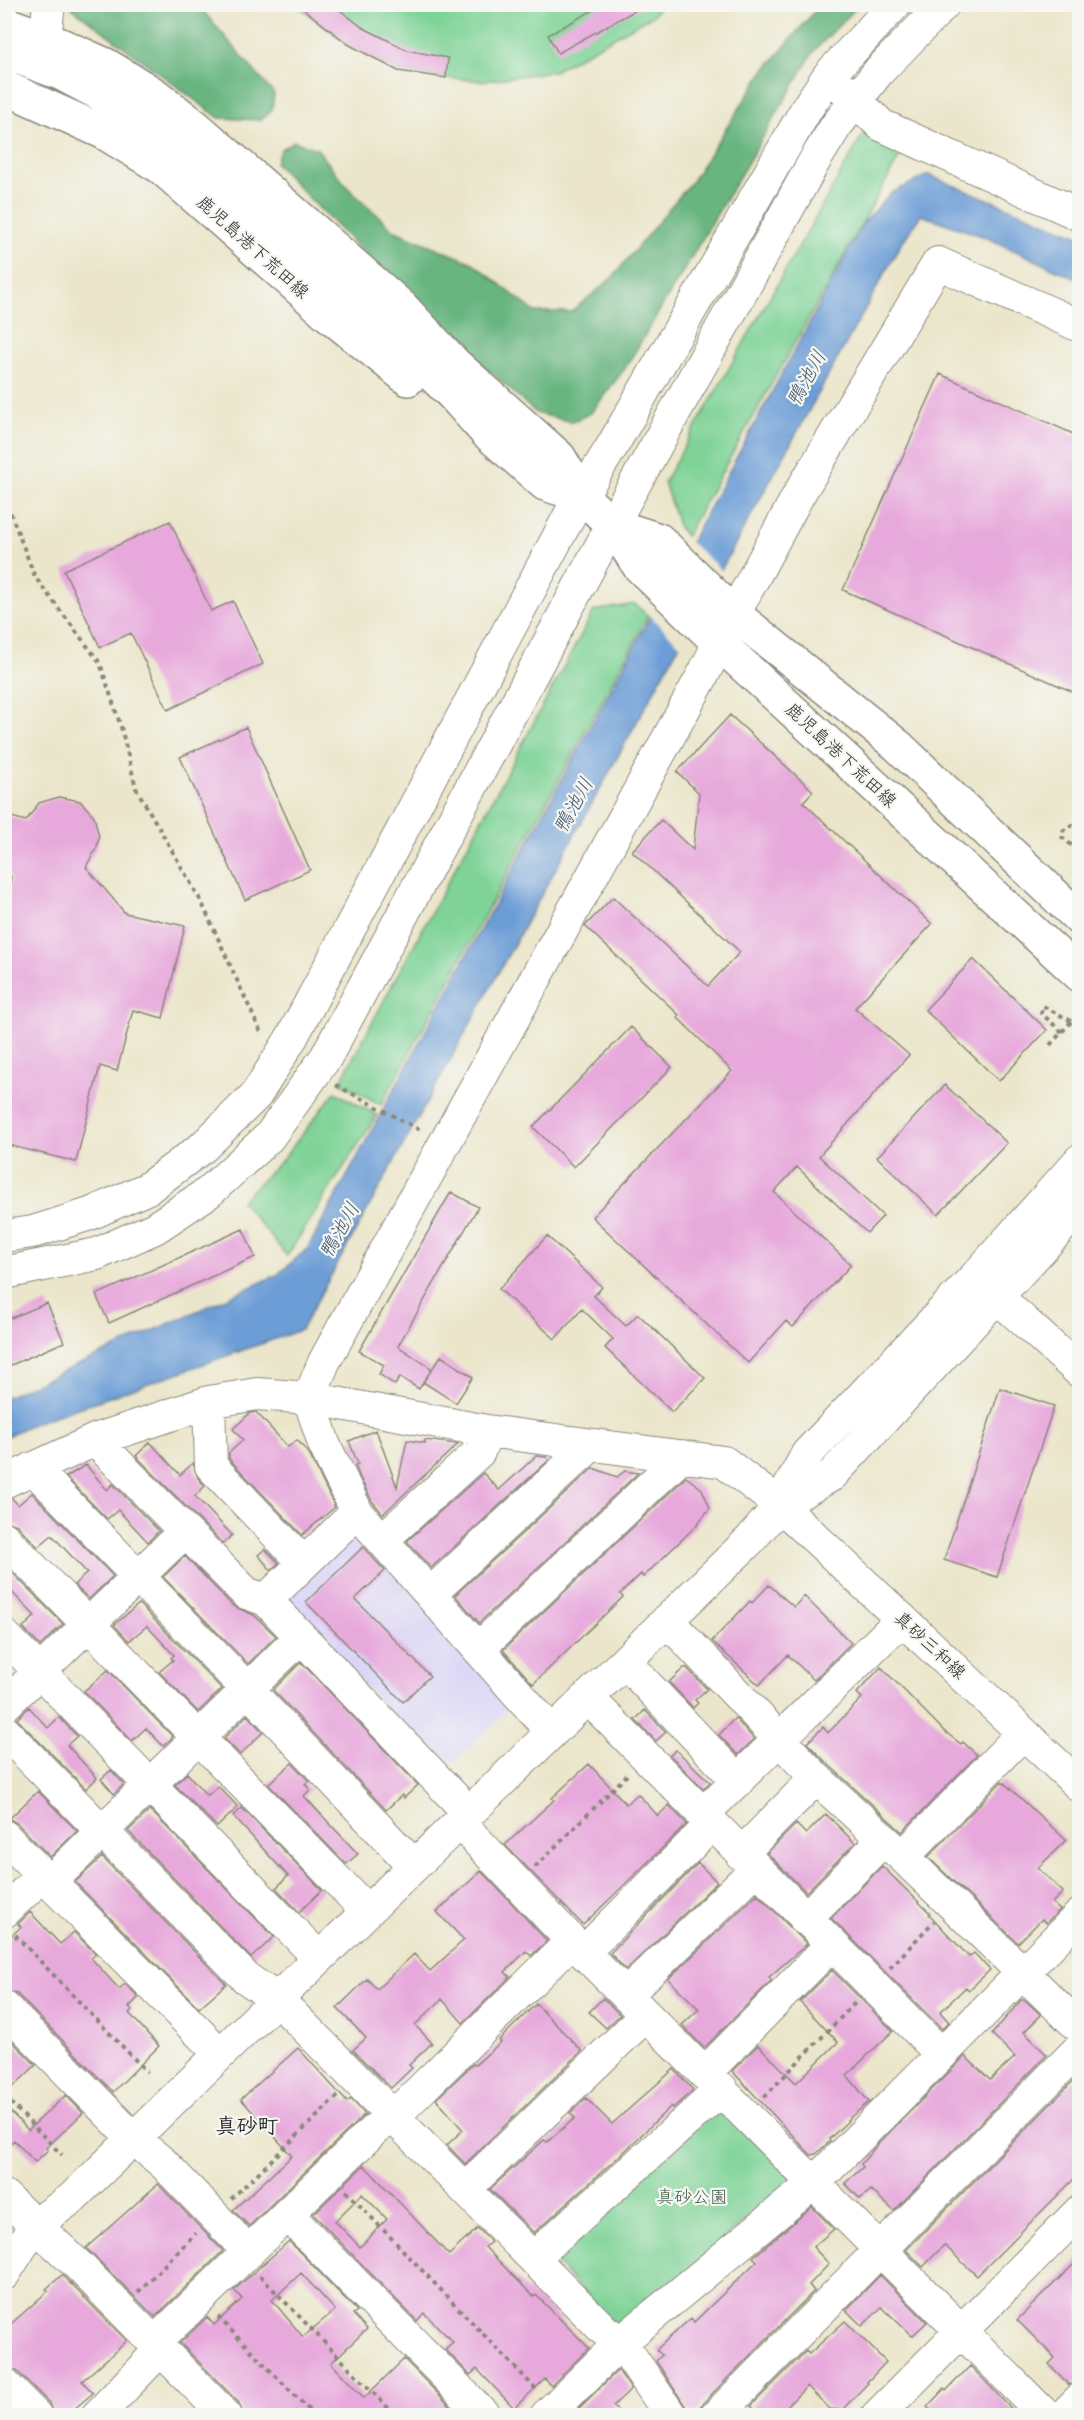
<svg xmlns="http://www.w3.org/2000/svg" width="1084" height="2420" font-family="Kalam,'Klee One',sans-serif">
  <rect width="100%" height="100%" fill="#f6f6f2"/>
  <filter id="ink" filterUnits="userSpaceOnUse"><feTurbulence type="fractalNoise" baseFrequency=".0167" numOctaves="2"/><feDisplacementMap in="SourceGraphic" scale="12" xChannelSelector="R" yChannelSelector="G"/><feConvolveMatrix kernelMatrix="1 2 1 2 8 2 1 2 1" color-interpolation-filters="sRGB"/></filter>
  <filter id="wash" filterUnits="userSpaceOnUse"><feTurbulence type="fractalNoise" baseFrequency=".008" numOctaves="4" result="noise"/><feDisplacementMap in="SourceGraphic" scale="24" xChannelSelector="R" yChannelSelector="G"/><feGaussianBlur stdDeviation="1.35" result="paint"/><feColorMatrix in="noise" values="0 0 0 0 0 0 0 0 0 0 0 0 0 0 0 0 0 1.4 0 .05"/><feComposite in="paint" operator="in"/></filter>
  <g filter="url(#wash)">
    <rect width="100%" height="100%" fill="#ebe6cb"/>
    <path fill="#dcd5f6" d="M356,1529L513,1705L445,1771L287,1605V1596Z"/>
    <path fill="#7fd397" stroke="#557f61" stroke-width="1.5" d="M297,5H662L652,16L554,71L484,81L446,78L398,71L348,44Z
      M865,131L905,147L686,536L679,528L664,482Z
      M635,604L648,616L381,1105L340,1082L594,611Z
      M335,1092L377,1115L287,1256L241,1201L283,1159Z
      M712,2108H725L794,2180L625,2323L612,2322L553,2260Z"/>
    <path fill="#67b580" stroke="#497056" stroke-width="1.5" d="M71,5H198L274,94L272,110L261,120L219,118L72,8Z
      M820,5H859L814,51L626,367L591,413L572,422L536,413L441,327L362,252L275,163L281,149L294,141L317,149L349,189L395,231L473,263L535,312H571L612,278L692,181L763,72Z"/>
    <path fill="#6c9dd6" stroke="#4c6480" stroke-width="1.5" d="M928,175L1079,236V280L985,237L921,215L901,244L301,1330L32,1424L5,1437L4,1398L277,1275L308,1248L863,224L891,193Z"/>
    <path fill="#ebe6cb" d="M689,541L725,573L683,648L649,615Z"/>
    <g id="blocks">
      <path fill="#e7a8db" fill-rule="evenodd" d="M297,4H332L362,27L407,50L448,58L446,78L398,71L348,44Z
        M604,4H647L558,53L548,35Z
        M940,374L1080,437V695L843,590Z
        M170,521L211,611L233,601L263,664L168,710L131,633L100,647L64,570Z
        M730,715L813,791L803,802L932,924L855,1008L909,1055L819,1156L883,1216L867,1233L797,1167L774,1192L851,1265L793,1327L786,1321L748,1363L592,1217L732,1071L677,1017L679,1015L585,926L613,897L708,986L740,952L632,851L661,820L693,850L699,793L677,772Z
        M246,727L310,870L245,900L180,757Z
        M59,797L80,801L94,816L99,837L97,847L86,867L125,913L185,926L163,1018L133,1010L117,1071L100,1066L76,1162L4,1144V948L11,876L4,874V815L26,821L39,803Z
        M973,959L1047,1030L999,1081L925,1010Z
        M631,1027L672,1067L574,1167L533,1127Z
        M945,1085L1007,1143L938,1215L877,1157Z
        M451,1192L478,1207L398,1346L432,1369L419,1389L400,1377L395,1385L379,1374L384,1365L359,1351Z
        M243,1229L255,1257L109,1323L96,1295Z
        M547,1236L602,1287L594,1296L626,1326L638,1314L705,1378L672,1412L605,1348L613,1339L582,1309L555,1339L499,1289Z
        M47,1303L64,1342L4,1368V1321Z
        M441,1356L473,1377L456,1403L423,1382Z
        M1000,1388L1054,1406L997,1577L944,1560Z
        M256,1412L288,1447L297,1440L309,1454L335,1507L302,1535L229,1459V1453L243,1440L233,1429L250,1413Z
        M376,1430L397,1487L407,1440L425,1443V1440L458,1444L383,1514L372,1501L360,1478L355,1465L358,1464L349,1441Z
        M150,1442L180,1475L193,1463L198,1478L205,1486L195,1496L232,1535L223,1544L136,1456Z
        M536,1456L546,1457L549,1460L431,1568L407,1541L483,1473L499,1490Z
        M86,1465L107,1490L113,1484L159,1531L148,1542L118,1510L107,1519L66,1477Z
        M593,1468L617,1477L625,1471L638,1473L479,1623L455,1595Z
        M686,1477L702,1489L710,1508L695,1527L643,1577L641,1574L620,1594L623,1597L533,1684L503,1650Z
        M32,1493L113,1576L89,1599L74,1585L87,1573L52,1535L38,1547L17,1525L4,1521V1500L12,1498L18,1505Z
        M363,1547L385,1571L355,1599L430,1676L403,1702L306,1602Z
        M265,1549L279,1563L271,1570L258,1555Z
        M185,1556L233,1606L254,1615L276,1636L248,1664L163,1577Z
        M4,1564L63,1624L40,1646L23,1628L35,1616L4,1584Z
        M769,1585L794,1607L804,1596L851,1643L814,1680L788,1655L759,1685L712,1641L750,1601L752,1603Z
        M139,1604L222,1689L198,1712L159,1672L173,1660L171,1658L174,1655L147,1626L129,1641L114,1625Z
        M301,1662L418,1785L404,1798L402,1795L386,1810L273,1690Z
        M881,1667L944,1731L961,1744L963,1742L977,1755L902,1832L829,1765L807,1743L823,1727L828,1733L862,1698L857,1693Z
        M684,1668H687L707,1689L695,1700L698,1703L693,1708L669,1682Z
        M108,1670L173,1737L163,1746L146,1728L132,1741L84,1691Z
        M29,1707L48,1728L59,1717L77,1736L67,1745L97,1778L86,1789L17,1719Z
        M645,1710L666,1732L656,1741L635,1720Z
        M247,1715L263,1732L240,1755L224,1738Z
        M735,1718L754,1739L738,1755L719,1735Z
        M676,1750L710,1782L703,1789L670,1755Z
        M292,1763L309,1781L305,1784L310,1790L304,1796L358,1854L346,1864L268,1784Z
        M589,1764L626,1804L638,1794L658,1816L669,1805L687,1824L583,1925L505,1845L554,1800L552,1798Z
        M111,1770L124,1784L114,1794L101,1779Z
        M187,1773L207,1796L218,1786L238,1807L217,1827L175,1785Z
        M1002,1781L1066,1840L1038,1868L1063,1892L1052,1903L1060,1910L1046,1923L1042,1919L1018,1943L928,1857Z
        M38,1791L77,1831L50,1857L17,1823L9,1819Z
        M242,1808L322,1890L299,1912L276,1888L288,1876L233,1816Z
        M150,1810L274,1937L251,1958L128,1831Z
        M826,1814L855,1843L806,1892L767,1853L796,1824L806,1834Z
        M102,1857L226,1984L199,2008L75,1882Z
        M698,1863L717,1882L626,1970L610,1953Z
        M882,1866L930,1913L929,1914L969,1957L974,1953L990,1970L969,1990L966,1987L940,2012L949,2022L942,2029L831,1918Z
        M481,1871L547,1941L531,1956L526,1951L505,1972L510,1977L463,2023L442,1999L415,2025L432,2043L409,2065L412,2068L391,2088L353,2050L366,2038L337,2008L367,1979L377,1989L414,1954L430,1971L464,1940L437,1912Z
        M757,1894L807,1944L769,1977L772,1980L704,2048L682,2025L699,2009L668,1979Z
        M30,1912L60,1944L74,1932L96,1954L91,1958L119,1989L125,1984L139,1997L129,2007L132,2010L129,2013L159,2046L113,2092L17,1994L4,1990V1942L21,1927L18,1924Z
        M832,1970L893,2031L847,2075L869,2102L847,2120L848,2121L829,2139L830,2141L816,2154L811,2155L732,2071L758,2045L796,2083L828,2052L838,2042L800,2002Z
        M603,1998L620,2015L606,2028L589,2012Z
        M1021,2000H1025L1041,2015L1024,2032L1047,2055L894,2211L871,2190L860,2199L845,2183L863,2167L861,2164L878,2144L965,2056L990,2080L1015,2057L992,2034Z
        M536,2004L582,2051L465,2164L447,2145L463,2130L436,2099L473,2064L475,2065L501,2042L499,2040Z
        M4,2033L36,2065L13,2087L4,2078Z
        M298,2048L347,2102L351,2099L365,2114L249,2226L233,2210L292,2156L241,2099Z
        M674,2069L693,2090L673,2108L671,2106L626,2150L534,2233L490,2189L544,2140L547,2142L575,2118L570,2113L586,2098L612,2124Z
        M1080,2074V2173L977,2276L944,2245L923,2267L906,2250Z
        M66,2095L83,2113L46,2148L48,2150L35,2162L14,2140L4,2149V2105L28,2130Z
        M364,2165L449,2255L478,2228L491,2242L485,2247L534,2297L536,2295L589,2348L551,2386L545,2379L514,2408L477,2369L470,2375L445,2349L453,2342L424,2313L417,2321L313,2214ZM362,2194L387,2219L360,2247L335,2221Z
        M158,2184L223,2251L155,2317L86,2248Z
        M812,2207L834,2229L813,2247L829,2264L809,2285L814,2291L703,2403L694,2415L687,2409L656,2361L662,2355L656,2350L691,2318L694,2322L757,2261L753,2257Z
        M289,2241L357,2311L353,2314L367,2329L331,2363L364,2398L404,2359L459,2415H243L239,2403L180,2343L207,2317L214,2325L242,2299L234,2290ZM301,2273L335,2310L303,2337L272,2300Z
        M1080,2258V2382L1069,2385L1049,2364L1055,2358L1017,2320Z
        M62,2275L127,2341L82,2381L93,2393L67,2415H53L49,2403L17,2371L4,2367V2330L48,2291L46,2289Z
        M880,2275L927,2322L912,2336L882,2307L862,2326L846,2310Z
        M845,2321L886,2362L867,2382L868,2383L842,2410L830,2409L807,2386L778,2415H760L751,2406L806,2351L809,2354Z
        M970,2366L987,2383L1017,2415H936L927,2407L944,2389L946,2391Z
        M618,2370L631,2389L613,2406L622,2415H578L575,2412Z"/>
    </g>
  </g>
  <g filter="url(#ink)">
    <use href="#blocks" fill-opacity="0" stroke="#8b887b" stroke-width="1.5"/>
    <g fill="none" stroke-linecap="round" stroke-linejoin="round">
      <defs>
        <path id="minor" d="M45,38L49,4
          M840,85L881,125L1080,215
          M734,614L799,494L938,263L1080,326
          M4,1236L33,1232L90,1214L148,1188L203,1147L256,1095L292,1037L572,511L611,448L807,108L829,75L895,4
          M4,1273L97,1254L155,1228L209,1192L269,1137L326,1057L612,525L815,160L836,126L879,71L944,4
          M983,1284L1080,1372
          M209,1402L211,1466L304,1563
          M95,1440L246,1593L266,1600
          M33,1468L247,1689L414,1866
          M4,1482L95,1440L209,1402L257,1394L309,1398L487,1431L724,1462L780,1505L1080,1786
          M780,1505L832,1475L1080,1207
          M357,1512L266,1600L469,1813
          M4,1538L367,1911
          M382,1540L479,1452L487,1431
          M430,1594L590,1446
          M667,1620L816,1778L903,1857L1080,2028
          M4,1635L319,1958
          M478,1649L682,1456
          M625,1662L738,1781
          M588,1698L941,2054
          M4,1706L184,1532
          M4,1731L246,1978L277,1999L604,2330L621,2342L671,2416
          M552,1732L357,1512L324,1444L309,1398L324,1362L704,673L719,643
          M702,1815L902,1619
          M459,1822L572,1941L1046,2416
          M4,1836L220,2054
          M741,1854L816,1778
          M903,1857L1023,1733
          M50,1882L301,1637
          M4,1912L43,1875
          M805,1919L883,1840
          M584,1952L712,1824
          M626,1995L756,1869
          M4,2007L133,2138L164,2164L249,2252
          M705,2073L831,1945
          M465,2189L646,2015
          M4,2196L80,2267L226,2416
          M287,2214L485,2416
          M533,2258L722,2089
          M4,2274L35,2225L71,2199L750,1540L780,1505L807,1454L975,1277L1080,1160
          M154,2343L375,2129L393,2117L572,1941
          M4,2384L36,2416
          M97,2416L160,2350
          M546,2416L621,2342L815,2182L1080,1915
          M716,2416L1080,2048
          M877,2416L1080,2211
          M1063,2416L1080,2399"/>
        <path id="major" d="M4,23L45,38L106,65L154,94L195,126L402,307L455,364L559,457L582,496L612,525L639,566L719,643L1080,975
          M7,53L60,73L98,93L135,116L211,172L334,280L453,395L486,432L545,484L582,496
          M4,87L103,132L162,168L330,316L408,379
          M612,525L659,540L734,614L898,746L1080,919"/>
      </defs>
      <use href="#minor" stroke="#8b887b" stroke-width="34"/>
      <use href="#major" stroke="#8b887b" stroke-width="36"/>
      <path stroke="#8b887b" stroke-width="4" stroke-dasharray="4.5 4.5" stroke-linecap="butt" d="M4,496L35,577L100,663L121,727L136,788L201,901L262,1035
        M1080,832L1073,826H1068L1062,832V837L1080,853
        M1062,1032L1041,1013L1043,1006L1075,1023L1080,1022
        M336,1085L422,1131
        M535,1867L627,1775
        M15,1935L147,2072
        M890,1968L934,1921
        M4,2096L62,2155
        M764,2097L855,2003
        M346,2191L536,2389
        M231,2199L338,2096
        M260,2276L396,2416
        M138,2292L196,2233
        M218,2317L315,2416"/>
      <use href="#minor" stroke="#fff" stroke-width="32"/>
      <use href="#major" stroke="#fff" stroke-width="33"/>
      <path stroke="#8b887b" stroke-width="4" stroke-dasharray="4.5 4.5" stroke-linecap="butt" d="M1050,1045L1080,1012"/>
    </g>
  </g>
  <g text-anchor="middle" stroke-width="4.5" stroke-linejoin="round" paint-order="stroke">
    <g font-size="18" fill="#2b2b2b" stroke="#f6f6f2">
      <text transform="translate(253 247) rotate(42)" y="6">鹿児島港下荒田線</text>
      <text transform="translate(841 755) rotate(43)" y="6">鹿児島港下荒田線</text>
      <text transform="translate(930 1645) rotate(43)" y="6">真砂三和線</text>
    </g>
    <g font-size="18" fill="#445d4b" stroke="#f6f6f2">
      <text x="692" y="2203">真砂公園</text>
    </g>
    <g font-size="20" font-style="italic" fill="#45596f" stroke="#f6f6f2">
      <text transform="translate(806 378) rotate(-61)" y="7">鴨池川</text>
      <text transform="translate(573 805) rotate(-61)" y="7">鴨池川</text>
      <text transform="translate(339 1230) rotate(-60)" y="7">鴨池川</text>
    </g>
    <g font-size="21" font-weight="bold" fill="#2b2b2b" stroke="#f6f6f2">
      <text x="247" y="2133">真砂町</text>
    </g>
  </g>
  <rect width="1084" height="2420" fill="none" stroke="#f6f6f2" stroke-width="24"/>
</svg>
